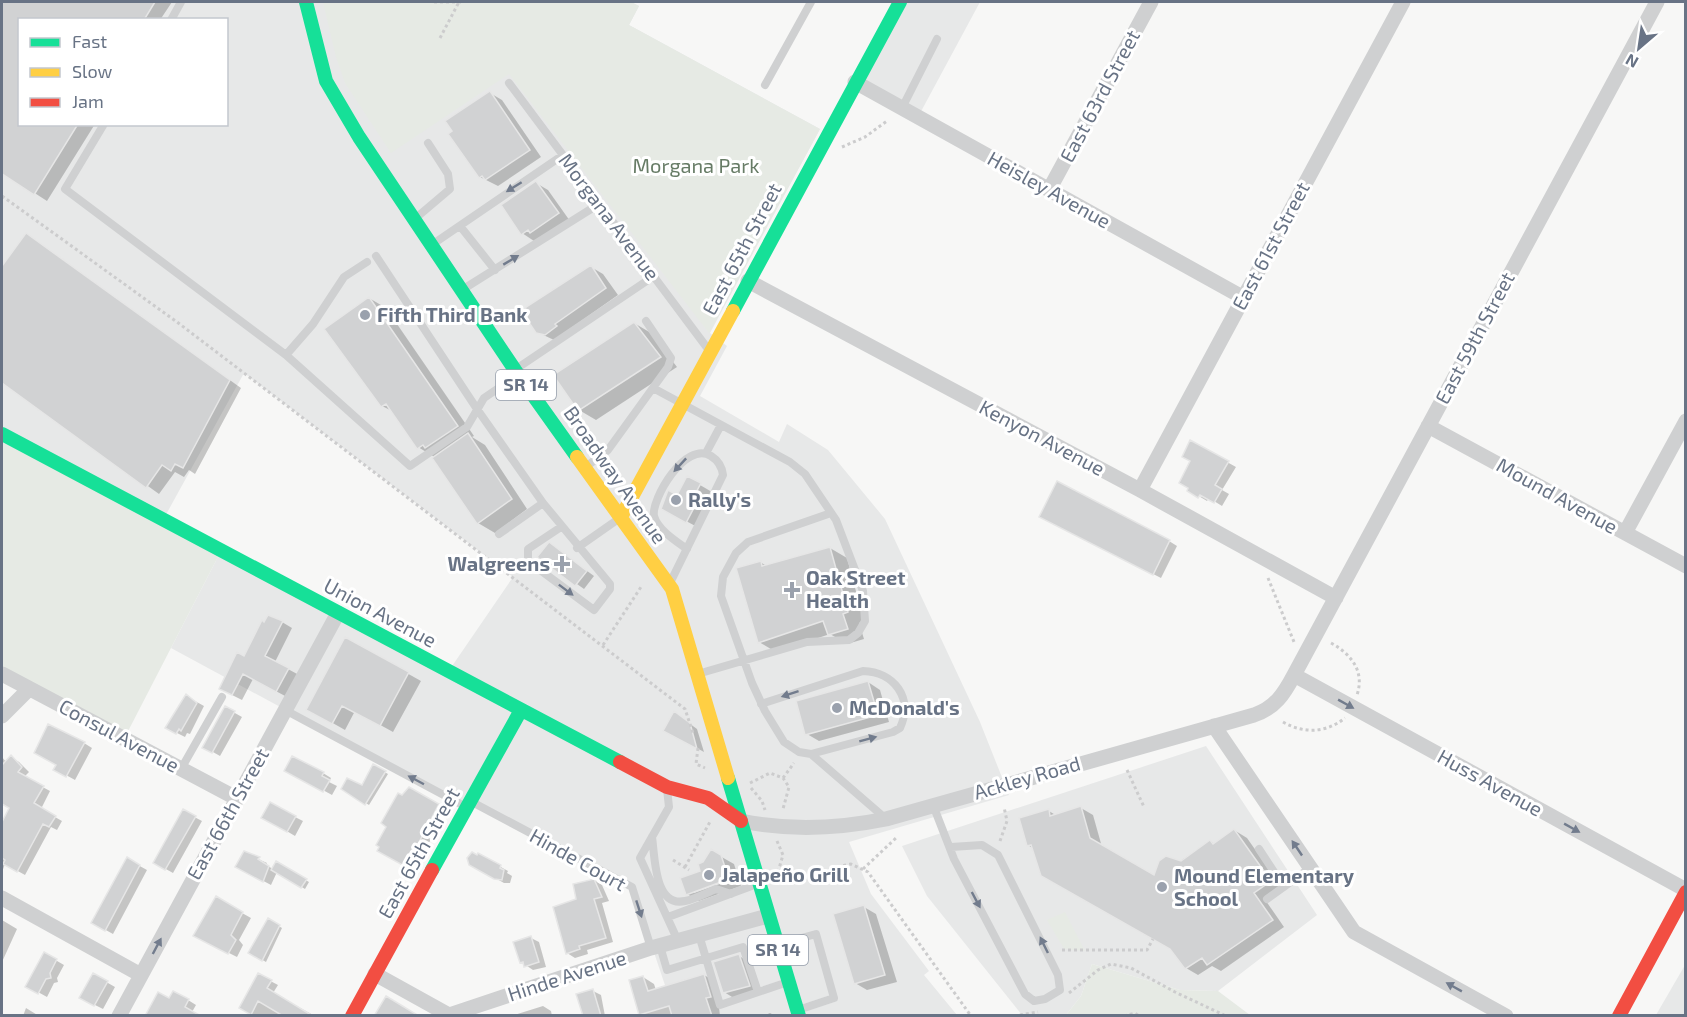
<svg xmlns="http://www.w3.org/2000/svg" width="1687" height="1017" font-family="'Exo 2',sans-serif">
  <rect width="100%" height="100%" fill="#f7f7f6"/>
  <path fill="#e7e8e8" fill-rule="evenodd" d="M2,2H631L639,6L629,25L820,129L710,333L727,346L700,396L779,442L787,424L828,450L885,519L980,722L1009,795L849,842L871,894L929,971L924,975L957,1015H675L632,887L471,801L467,808L171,648L221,551L448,672L513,577L244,373L163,520L2,434ZM20,20H226V124H20Z
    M900,2H980L918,117L855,82Z
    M1206,746L1317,915L1218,991L1180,990L1092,964L1081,996L1066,1015H1022L927,896L902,846Z
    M1685,965V1015H1656Z"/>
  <path fill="#e6eae4" d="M323,2H631L639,6L629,25L820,129L709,333L509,74L391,153L345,83L336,57Z
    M2,434L221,551L124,739L2,673Z
    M1065,912L1085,951L1064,949L1047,920Z
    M1092,964L1180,990L1218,991L1250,1015H1066L1081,996Z"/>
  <path fill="#0003" fill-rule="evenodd" d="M2,2H172L160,20H20V124H95L47,201L2,172Z
    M490,93L502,100L541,157L498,186L480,177L450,134Z
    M536,183L548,190L570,221L534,241L522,233Z
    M26,235L241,388L195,474L189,470L184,477L175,472L159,494L2,381V269Z
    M591,267L603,274L618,295L554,340L537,332Z
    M369,298L386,308L474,436L472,437L485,445L527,509L495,533L478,523L436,458L418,447L394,412L382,406Z
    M634,323L651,333L677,367L596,420L579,410L555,375Z
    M1191,442L1236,467L1222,490L1229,494L1222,506L1209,498L1207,501L1197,495Z
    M688,478L712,492L699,528L675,515L678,497Z
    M1049,521L1169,541L1177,546L1161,578Z
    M830,548L847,558L864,621L859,623L864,639L847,644L830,634L776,652L759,642L760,562L767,566Z
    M557,549L594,576L584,589L539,557Z
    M282,622L292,628L275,662L299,675L287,697L253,679L242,700L230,694L245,658Z
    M346,639L421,681L393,732L355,711L345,730L308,709Z
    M868,682L880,690L889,722L819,741L807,734Z
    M186,696L204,706L190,734L187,733L185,737L167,728Z
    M226,708L242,717L220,756L204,747Z
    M682,718L697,729L704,752L673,735Z
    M84,743L92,748L75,780L55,769Z
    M2,757L6,762L11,757L19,762L29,772L24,777L50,791L41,809L62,821L57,830L51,827L25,875L5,864L2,872V825L11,808L2,800Z
    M374,766L388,774L369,805L343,789L362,787Z
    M286,770L323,773L331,778L329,782L337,786L332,795Z
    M409,789L446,810L415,870L379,850L403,797Z
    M1081,808L1093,815L1102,847L1155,878L1210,841L1215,844L1234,830L1247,838L1283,889L1266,901L1284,927L1221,971L1212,966L1198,975L1186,968L1171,949L1028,845L1049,811L1057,816Z
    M183,811L202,821L173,873L155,863Z
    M263,817H295L303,821L295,836Z
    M711,851L734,864L741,886L699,901L687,894L702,872ZM736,875L737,878L694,893V890Z
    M245,853L267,863L266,865L273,869L276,863L309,882L305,889L277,872L271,885L237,867Z
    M479,855L508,871L507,873L512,876L510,883H504L470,864Z
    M127,859L147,870L113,934L93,923Z
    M594,880L602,885L609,901L602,903L613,942L587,950L588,954L575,958L567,953L578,900Z
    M217,899L251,918L239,940L243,945L237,957L203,940Z
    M864,907L876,914L897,982L867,990L855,983Z
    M2,920L17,929L2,962Z
    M268,920L282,928L266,962L250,953Z
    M531,938L539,942L546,967L533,970L521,962Z
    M45,954L64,965L57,978L58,982L54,983L47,997L27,986Z
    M739,956L751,963L761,993L737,1000L724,992Z
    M94,975L115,987L103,1009L81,998Z
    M259,975L278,985L273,993L315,1016H255L241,1007Z
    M704,975L716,982L720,1016L640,1014L643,977L654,984L656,990Z
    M593,991L601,995L605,1016H585Z
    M170,1000H188L196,1005L192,1012Z
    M543,1006L551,1011L552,1016H511Z
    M26,1008L39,1016H23Z
    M770,1013L776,1016H763Z"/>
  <path fill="#d1d2d3" stroke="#e6e6e6" stroke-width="1.5" d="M2,2H155L144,20H20V124H78L34,195L2,174Z
    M490,91L530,150L485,180L482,176L479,178L448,134L452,131L445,121Z
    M536,181L559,213L530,233L528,230L521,235L501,205Z
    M26,233L230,380L183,468L175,464L171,471L162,465L146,488L2,383V266Z
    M591,265L606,288L555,324L557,326L545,335L536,333L524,315L526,307Z
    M369,297L458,426L425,448L423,445L417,449L386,404L381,407L324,329Z
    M634,322L661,357L578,411L553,375Z
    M468,433L512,499L477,524L432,458Z
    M1190,440L1229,461L1215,485L1222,489L1214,503L1200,495L1198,498L1187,491L1188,488L1179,483L1190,461L1182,457Z
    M687,476L701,483L692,500L697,502L686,523L661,509L668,490L677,495Z
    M1057,481L1170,540L1153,575L1039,517Z
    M549,542L587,571L575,586L537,557Z
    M830,547L848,612L843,614L848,629L828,635L823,621L758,643L736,568L761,561L762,566Z
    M268,615L283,621L265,656L289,668L276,692L243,674L232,695L219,689L237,652L244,656L262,620L264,622Z
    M345,637L409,672L380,726L342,706L332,724L306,710Z
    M868,681L878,715L805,735L796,701Z
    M186,694L197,703L181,731L179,729L176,734L165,728Z
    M225,706L235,711L212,753L202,748Z
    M674,711L690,723L697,749L663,731Z
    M48,724L85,742L66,777L53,770L56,765L34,753Z
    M11,755L22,767L18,772L44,786L34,803L56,816L49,827L43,824L17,872L3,864L5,860L2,858V822L9,808L2,804V765Z
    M292,756L324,772L322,776L330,780L323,792L284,771Z
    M373,764L386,771L365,805L341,789L347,778L362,785Z
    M409,787L439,804L406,867L377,851L379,847L376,845L386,827L381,823L398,793L402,795Z
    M270,802L296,816L287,832L261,818Z
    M1081,806L1090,838L1154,875L1159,861L1166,856L1181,861L1210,840L1213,844L1234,829L1271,881L1254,893L1273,920L1207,965L1202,958L1185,969L1170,949L1041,876L1031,845L1027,846L1019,818L1049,809L1050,816Z
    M183,809L196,816L165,870L153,863Z
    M711,849L721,855L729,879L686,895L680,878L700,871L698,864L703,862Z
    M244,851L260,857L258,859L269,866L263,882L235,867Z
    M472,852L477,855L478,853L501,865L500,868L504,870L502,880L494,879L469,865L467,858Z
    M127,857L140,865L105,931L91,923Z
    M276,861L307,879L301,888L271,870Z
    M594,879L602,897L594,899L606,938L579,946L580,949L566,954L553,907L576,899L573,884Z
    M216,896L243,912L231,935L236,940L228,954L193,936Z
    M864,905L885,975L854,984L833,914Z
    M268,918L280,925L262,961L248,953Z
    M531,936L539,962L524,967L523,962L520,963L513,942Z
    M44,952L57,959L50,973L51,978L46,979L38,994L25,987Z
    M739,954L750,986L723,993L713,962Z
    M93,973L108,981L94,1006L79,998Z
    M258,973L272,980L267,988L313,1016H283L258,1001L251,1015L239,1008Z
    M704,974L711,997L706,998L712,1016H672L669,1006L639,1015L629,980L643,976L648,991Z
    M593,989L601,1016H583L576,994Z
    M173,991L189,999L185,1007L201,1016H145L158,992L169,998Z
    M386,996L419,1016H374Z"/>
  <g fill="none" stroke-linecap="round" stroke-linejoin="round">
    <path stroke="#cccccd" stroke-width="3" stroke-dasharray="3 3" stroke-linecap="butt" d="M434,2H461
      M440,38L459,2
      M842,147L865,137L887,121
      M2,196L177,322L685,709L693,733
      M1268,578L1294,642
      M1331,643C1351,654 1365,671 1357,695
      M603,645L641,587
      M1283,722C1304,734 1326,733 1345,718
      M698,748L696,764L705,768
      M1127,770L1144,807
      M783,778L794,763
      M750,783L770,773L783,778L789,787L783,809
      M751,788L762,801L765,810
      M777,841L783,855L778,872C811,890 821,869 851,864L868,872L971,1016
      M1000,841L1007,821L1004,807
      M673,860L689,870
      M685,867L711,820
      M863,869L896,838
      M1062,950H1147L1153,939
      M1069,993L1098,970L1111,964L1131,968L1175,992L1226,1016
      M1014,1016L1038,1012
      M1124,1016L1135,1013L1139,1016"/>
    <path stroke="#cfd0d1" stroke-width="8" d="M171,20L181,2
      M509,83L708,349
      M765,85L811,2
      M902,108L937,39
      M104,124L65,189L286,355L313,324L344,277L367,262
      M417,217L450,189L448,174L428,143
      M460,226L495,270
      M433,244L563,155
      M376,256L477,409L543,503L499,534
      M465,288L599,204
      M286,355L410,466L467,427L484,398L515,377
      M516,369L654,276
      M653,388L790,462L805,474L836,520L863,591L865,621L858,633L849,640L807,642L701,673
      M706,453L721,425
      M587,466L608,450L668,367L671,358L646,321
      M543,503L610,584V589L594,610L528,561V549L561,527
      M831,513L748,542L736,553L723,577L721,596L752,683L765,711L784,742L799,752L811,754L885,818
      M577,548L617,520
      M671,581L723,475C722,467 719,461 711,456C685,440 651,500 654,516C658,530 676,541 687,549
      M761,704L863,671C894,672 914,698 900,728L893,732L811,754
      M285,710L466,807
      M181,769L222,697
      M667,789L669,807L640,858L678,941
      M472,802L632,887L651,948
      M933,805L954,859L1025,994L1034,1001L1045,999L1060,990L1058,975L998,855L982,845L951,847
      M652,837C655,856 654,908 685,901C695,899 706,893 716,889L731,894
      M1259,849L1284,887
      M1267,899L1310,868
      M668,917L757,884
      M699,935L720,1005L785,983
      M780,944L816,934L834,998L801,1009
      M660,946L667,970L743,947L758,992"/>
    <path stroke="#cfd0d1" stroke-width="15" d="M855,82L1244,298
      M1049,190L1151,2
      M748,281L1140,490L1336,598
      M1428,426L1686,566
      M1140,490L1403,2
      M1625,533L1686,421
      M2,674L236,798
      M1294,675L1686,890
      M2,716L29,689
      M1214,726L1354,932L1506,1016
      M741,821C790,831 837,829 886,819L1254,715C1275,708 1284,694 1294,675L1657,2
      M2,898L141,975
      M375,974L449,1015L651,948L768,916
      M119,1016L338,613"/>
    <path stroke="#16e098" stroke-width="14" d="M306,2L326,81L359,137L515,370L577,457
      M733,311L900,2
      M2,434L620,762
      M728,778L799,1016
      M432,870L521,710"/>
    <path stroke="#ffcf43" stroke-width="14" d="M577,457L672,589L728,778
      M621,517L733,311"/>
    <path stroke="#f24e42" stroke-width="14" d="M620,762L667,787L708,798L741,821
      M352,1016L432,870
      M1619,1016L1686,892"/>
  </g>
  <defs><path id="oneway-solid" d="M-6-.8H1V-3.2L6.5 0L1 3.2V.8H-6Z" transform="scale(1.5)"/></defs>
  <g fill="#727c8d">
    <use href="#oneway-solid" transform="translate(514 187) rotate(148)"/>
    <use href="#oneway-solid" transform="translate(511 260) rotate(-31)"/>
    <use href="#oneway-solid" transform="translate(680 465) rotate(133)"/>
    <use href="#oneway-solid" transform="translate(566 590) rotate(37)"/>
    <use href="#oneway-solid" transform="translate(790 694) rotate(162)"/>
    <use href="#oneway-solid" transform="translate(1346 704) rotate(29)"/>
    <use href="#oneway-solid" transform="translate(868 739) rotate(-15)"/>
    <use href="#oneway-solid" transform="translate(416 780) rotate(-152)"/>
    <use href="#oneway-solid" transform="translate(1572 828) rotate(29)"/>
    <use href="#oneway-solid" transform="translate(1297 848) rotate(-124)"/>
    <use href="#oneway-solid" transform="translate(976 900) rotate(62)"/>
    <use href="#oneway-solid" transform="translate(639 909) rotate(72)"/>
    <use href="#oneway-solid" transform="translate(1044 945) rotate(-116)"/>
    <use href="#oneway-solid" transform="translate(157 946) rotate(-62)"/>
    <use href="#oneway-solid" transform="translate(1454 987) rotate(-151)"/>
  </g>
  <g fill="#9aa1ad" stroke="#fff" stroke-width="2">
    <circle cx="365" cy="315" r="6"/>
    <circle cx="676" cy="500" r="6"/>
    <path d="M559 555h6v6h6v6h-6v6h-6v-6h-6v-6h6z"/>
    <path d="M789 581h6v6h6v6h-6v6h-6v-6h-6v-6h6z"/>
    <circle cx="837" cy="708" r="6"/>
    <circle cx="709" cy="875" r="6"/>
    <circle cx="1162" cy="887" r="6"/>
  </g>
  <g text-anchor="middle" stroke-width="6" stroke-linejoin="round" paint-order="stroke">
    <g fill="#fff" stroke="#959daa" stroke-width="1.5">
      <rect x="496" y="370" width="60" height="30" rx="4.5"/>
      <rect x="748" y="935" width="60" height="30" rx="4.5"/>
    </g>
    <g font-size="18" font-weight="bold" fill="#687385">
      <text x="526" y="391">SR 14</text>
      <text x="778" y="956">SR 14</text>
    </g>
    <g font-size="20" fill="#687385" stroke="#fff">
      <text transform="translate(1100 96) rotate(-62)" y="7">East 63rd Street</text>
      <text transform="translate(1049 190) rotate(29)" y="7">Heisley Avenue</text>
      <text transform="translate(609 217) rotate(53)" y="7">Morgana Avenue</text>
      <text transform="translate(1271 246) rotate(-62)" y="7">East 61st Street</text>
      <text transform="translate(742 249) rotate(-62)" y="7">East 65th Street</text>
      <text transform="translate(1475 338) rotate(-62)" y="7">East 59th Street</text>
      <text transform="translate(1042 438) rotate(28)" y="7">Kenyon Avenue</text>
      <text transform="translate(615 475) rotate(55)" y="7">Broadway Avenue</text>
      <text transform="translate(1557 496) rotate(29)" y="7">Mound Avenue</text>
      <text transform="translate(380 613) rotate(28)" y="7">Union Avenue</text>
      <text transform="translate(119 736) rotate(28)" y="7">Consul Avenue</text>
      <text transform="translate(1027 778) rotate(-16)" y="7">Ackley Road</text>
      <text transform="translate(1490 783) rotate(29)" y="7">Huss Avenue</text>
      <text transform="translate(228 814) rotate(-61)" y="7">East 66th Street</text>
      <text transform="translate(419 853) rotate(-61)" y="7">East 65th Street</text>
      <text transform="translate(578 860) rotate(29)" y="7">Hinde Court</text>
      <text transform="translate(567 976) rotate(-18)" y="7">Hinde Avenue</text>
    </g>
    <g font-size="20" fill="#677c66" stroke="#fff">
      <text x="696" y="173">Morgana Park</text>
    </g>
    <g font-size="20" font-weight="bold" fill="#687385" stroke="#fff" text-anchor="start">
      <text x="377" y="322">Fifth Third Bank</text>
      <text x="688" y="507">Rally's</text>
      <text x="550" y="571" text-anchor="end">Walgreens</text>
      <text x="806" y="585">Oak Street<tspan x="806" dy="23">Health</tspan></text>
      <text x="849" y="715">McDonald's</text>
      <text x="721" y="882">Jalapeño Grill</text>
      <text x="1174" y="883">Mound Elementary<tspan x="1174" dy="23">School</tspan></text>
    </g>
  </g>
  <rect width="1687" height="1017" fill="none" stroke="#687385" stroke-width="6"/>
  <rect x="18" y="18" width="210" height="108" fill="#ffffff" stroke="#c3c7ce" stroke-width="1.5"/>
  <rect x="30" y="38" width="30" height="9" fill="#16e098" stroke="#c3c7ce" stroke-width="1.5"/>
  <text x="72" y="48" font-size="18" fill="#687385">Fast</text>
  <rect x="30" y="68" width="30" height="9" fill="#ffcf43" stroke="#c3c7ce" stroke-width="1.5"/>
  <text x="72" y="78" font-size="18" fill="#687385">Slow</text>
  <rect x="30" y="98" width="30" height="9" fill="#f24e42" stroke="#c3c7ce" stroke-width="1.5"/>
  <text x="72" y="108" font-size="18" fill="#687385">Jam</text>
  <g transform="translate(1639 48) rotate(209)" stroke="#ffffff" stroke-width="4.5" paint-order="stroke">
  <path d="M0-4.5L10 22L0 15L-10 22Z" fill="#687385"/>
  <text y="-9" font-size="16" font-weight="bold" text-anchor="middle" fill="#687385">N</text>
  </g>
</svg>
